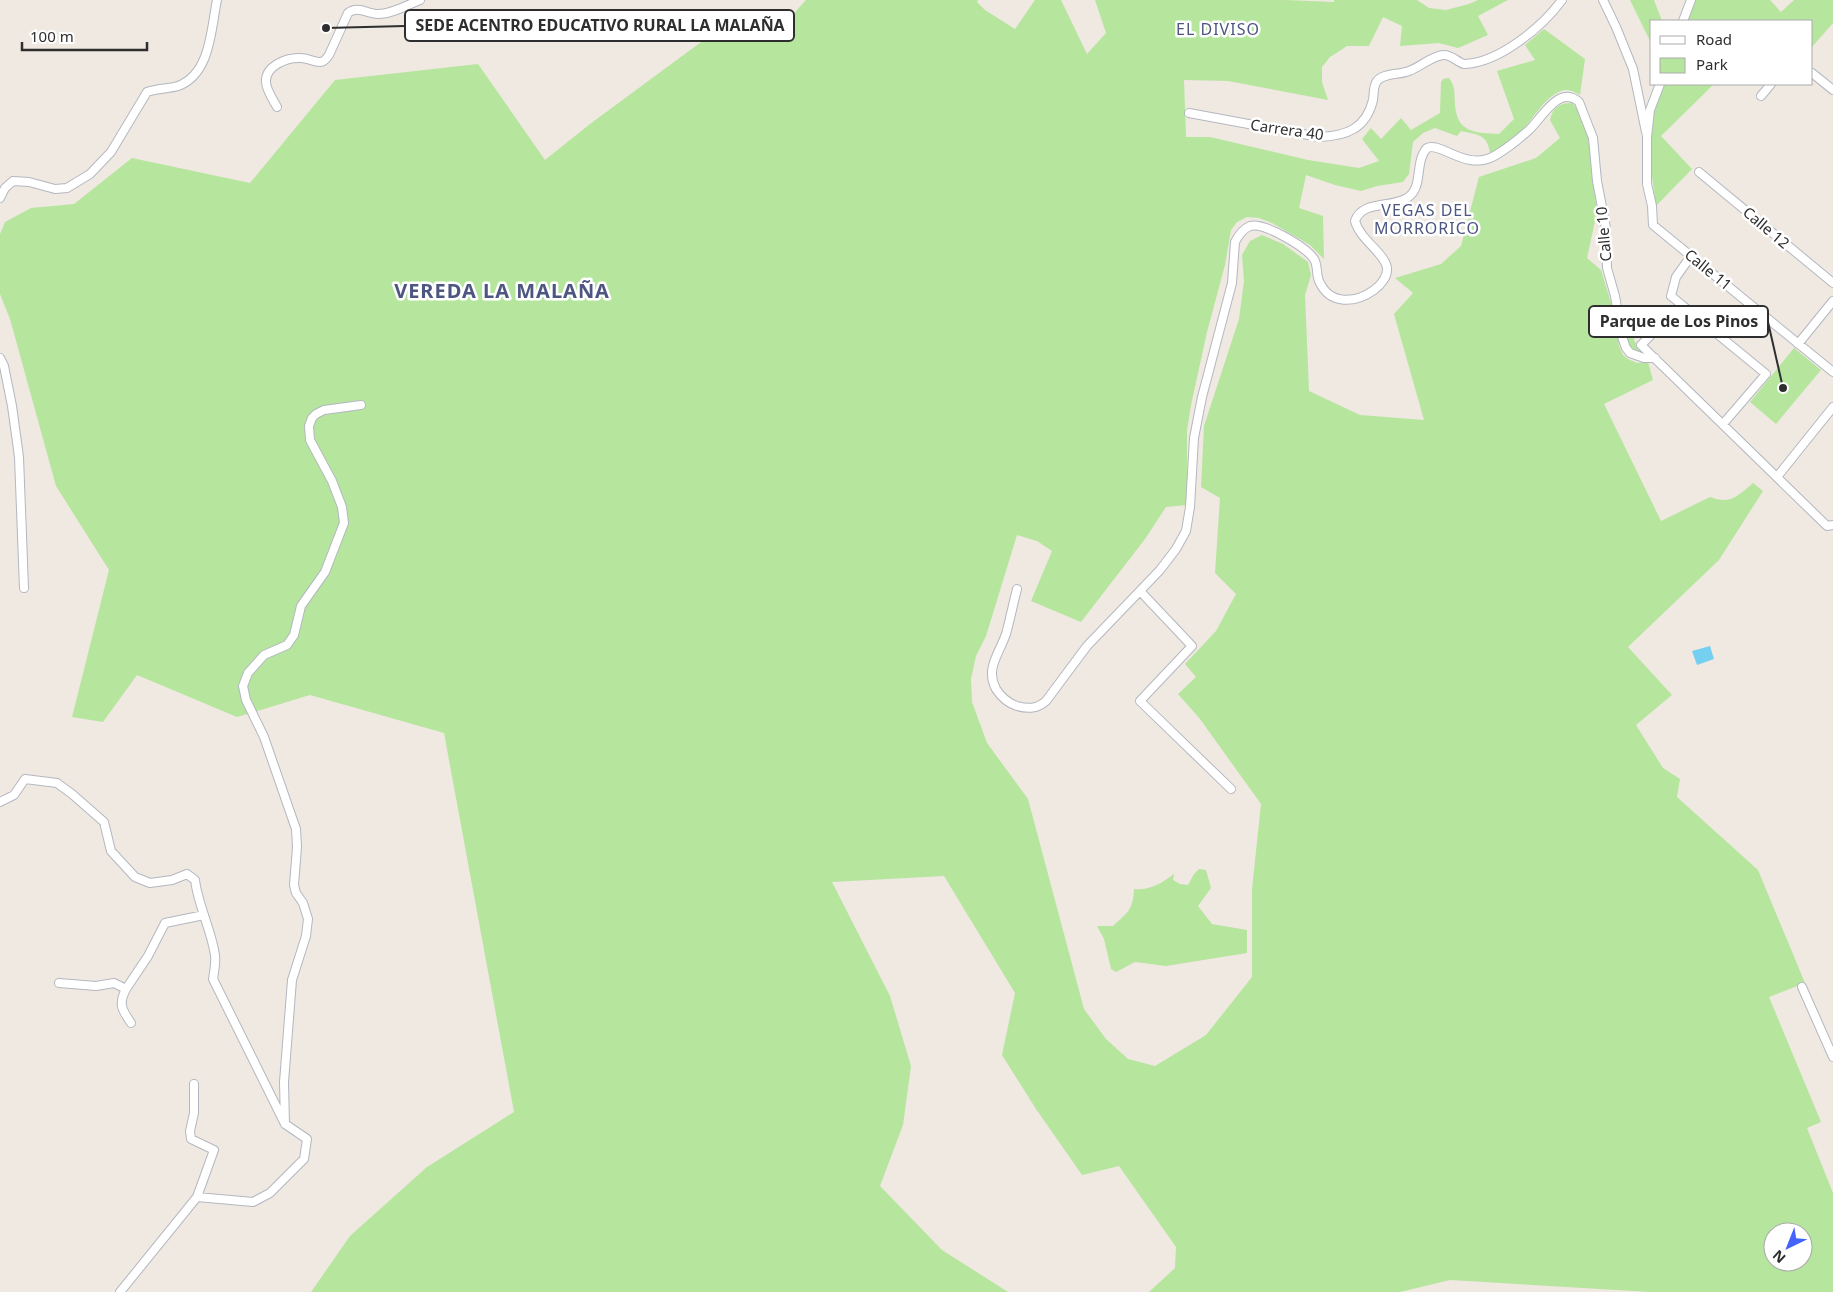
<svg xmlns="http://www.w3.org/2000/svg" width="1833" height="1292" font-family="'Noto Sans',sans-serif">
  <rect width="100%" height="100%" fill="#efe9e1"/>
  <path fill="#b6e59e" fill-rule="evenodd" d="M806,0H978L977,2L985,10L1015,29L1035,0H1061L1087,54L1106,33L1095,0H1285L1334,2V0H1417L1429,8L1446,10L1469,4L1478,0H1508L1478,16L1488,35L1458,48L1439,43L1400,46L1402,26L1383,17L1369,46H1347L1330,57L1322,67V82L1328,100L1228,81L1184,80L1186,137H1210L1308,160L1359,168L1379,161L1362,139L1371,128L1381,139L1401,118L1411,130L1440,113L1441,82L1443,79L1449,78C1456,88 1454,93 1455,105C1457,133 1476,133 1499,134L1514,119L1497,71L1535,60L1525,45L1544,29L1585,59L1580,95C1573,91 1567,88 1559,92C1543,99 1533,120 1521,131C1512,140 1501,148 1490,154C1488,134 1478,135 1461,131L1457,136L1435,128L1423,133L1413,142L1409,174L1403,182L1377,186L1361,191L1335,185L1306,175L1299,208L1323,216L1324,259L1310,245L1272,223L1259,218L1247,217L1237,222L1231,230L1225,265L1207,332L1191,405L1187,430V505L1166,507L1145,539L1081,622L1031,601L1052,551L1037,541L1017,535L986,636L976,656L971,679L972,702L987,743L1028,799L1084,1009L1106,1039L1128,1059L1155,1066L1206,1035L1252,977V889L1261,804L1200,719L1178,694L1196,677L1185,664L1216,631L1236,594L1215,573L1220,498L1201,487L1204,426L1239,319L1244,281L1242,255L1250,241L1262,235L1283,244L1308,262L1311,275L1305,295L1309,391L1360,415L1424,420L1394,314L1413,293L1395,278L1441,264L1461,246L1479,177L1536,158L1560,138L1550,120C1553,107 1559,103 1572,103L1581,113L1588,137L1597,212L1587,258L1601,270L1612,306L1619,346L1623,355L1628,359L1637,363L1648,362L1653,380L1604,404L1661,521L1710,497C1730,505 1738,496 1753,483L1763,491L1719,560L1628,647L1672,695L1636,725L1663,768L1680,779L1677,797L1758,870L1805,983L1769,997L1821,1122L1807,1128L1833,1193V1292H1650L1450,1280L1400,1292H1149L1175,1268L1176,1247L1119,1166L1082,1175L1036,1109L1002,1055L1015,993L944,876L832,882L890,996L911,1066L903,1125L880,1186L942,1250L1008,1292H311L350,1236L427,1167L514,1112L444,733L310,695L237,717L137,675L103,722L72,717L109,570L56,486L10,319L0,294V234L5,222L31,208L74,204L132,158L250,183L335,80L478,64L545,160L590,124L735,17L788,20ZM1773,1232H1803V1262H1773Z
    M1630,0H1654L1662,21H1652V45Z
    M1694,0H1770L1781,12L1794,0H1833V23L1812,47V21H1686Z
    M1662,84H1714L1661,136L1692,169L1656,206L1651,169L1652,111Z
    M1624,320H1637L1634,341L1645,353L1636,352L1628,344Z
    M1794,348L1821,370L1776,424L1750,402Z
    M1199,869L1206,870L1211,888L1198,906L1212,924L1247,930V953L1166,966L1135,962L1116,972L1111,969L1104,939L1097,926H1113C1128,912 1133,910 1134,889C1149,891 1162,883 1174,874L1173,880L1180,884L1188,885L1194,874Z"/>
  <path fill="#75cff0" d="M1710,646L1714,659L1697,665L1692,651Z"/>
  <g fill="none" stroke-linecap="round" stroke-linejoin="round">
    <defs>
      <path id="minor" d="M1603,0L1616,27L1633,69L1646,132
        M1683,21L1691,0
        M1812,73L1833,90
        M1660,84L1650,110L1647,137V184L1652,206L1653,225L1833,372
        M1761,96L1771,84
        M277,107C274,101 266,90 266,82C265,66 287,57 301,58C307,58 314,62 320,62C324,62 327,58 329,55L348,13C358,5 367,14 378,14C392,14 407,5 420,0
        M1189,113L1319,137C1346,136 1366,129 1373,100C1374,94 1373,86 1377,81C1383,73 1399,75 1409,71C1420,67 1432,56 1443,55C1451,54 1457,62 1464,64C1499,63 1542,27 1562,0
        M1699,172L1833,283
        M0,198L5,188L13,181L29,182L55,189L67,188L90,174L111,152L147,92C157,88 168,89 178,86C211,74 211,28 217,0
        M1691,256L1676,277L1671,296L1766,374L1723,424
        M1661,325L1641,345L1827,526L1833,525
        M1798,344L1833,301
        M0,358L4,366L12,406L19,457L24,588
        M1777,477L1833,407
        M1017,589C1013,604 1010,620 1006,634C999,654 985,669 996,689C1001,697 1008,703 1017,706C1028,709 1037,709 1046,701L1087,646L1160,570L1176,549L1186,531L1190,507L1194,438L1202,397L1232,283L1235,242C1238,236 1243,229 1250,226C1264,222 1306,247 1314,259C1318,265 1316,274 1319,281C1330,306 1356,303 1374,290C1381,285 1388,276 1387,268C1385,253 1360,240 1355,221C1362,200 1392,208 1407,198C1424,188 1414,162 1427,148C1441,141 1467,173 1496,155C1506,149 1520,138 1529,130C1542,118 1559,84 1579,102L1593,138L1597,181L1606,228L1607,268L1615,296L1622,337L1626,348L1630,353L1644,358H1655
        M1140,591L1192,646L1140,701L1231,789
        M0,802L14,795L25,779L57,783L72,794L104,822L111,851L135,877L150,883L172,880L187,874L195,880C198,905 211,929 215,955C216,963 214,972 213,979L285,1124L307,1139L304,1159L270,1193L253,1202L197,1197L120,1292
        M59,983L96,986L114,983L126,989L148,956L165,923L204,915
        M1802,987L1833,1057
        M126,989C118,1004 122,1010 131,1023
        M194,1084V1113L190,1131L191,1139L214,1150L197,1197
        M285,1124L284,1082L292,980L306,936L308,919L303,903L296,893L294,885L297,847L296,829L264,737L246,700L243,686L248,673L264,655L287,645L294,635L301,606L325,572L344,523L342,507L332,481L310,440L309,426L312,418L316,414L324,410L361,405"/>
    </defs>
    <use href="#minor" stroke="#b4b7c1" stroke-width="10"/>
    <use href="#minor" stroke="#fff" stroke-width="8"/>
  </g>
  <g text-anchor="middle" stroke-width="5" stroke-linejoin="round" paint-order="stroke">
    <g font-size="15" fill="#2e2e2e" stroke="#fff">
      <text transform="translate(1287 130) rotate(8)" y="5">Carrera 40</text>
      <text transform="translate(1766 228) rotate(40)" y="5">Calle 12</text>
      <text transform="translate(1604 234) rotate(-95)" y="5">Calle 10</text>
      <text transform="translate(1708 270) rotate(39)" y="5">Calle 11</text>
    </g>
    <g font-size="16" letter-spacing="1" fill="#4d5680" stroke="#fff">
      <text x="1218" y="35">EL DIVISO</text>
      <text x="1427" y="216">VEGAS DEL<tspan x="1427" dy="18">MORRORICO</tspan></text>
    </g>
    <g font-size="20" font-weight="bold" letter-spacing="1" fill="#4d5680" stroke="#fff">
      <text x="502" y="298">VEREDA LA MALAÑA</text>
    </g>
  </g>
  <path fill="none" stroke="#2e2e2e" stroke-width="2" d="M326 28L405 26M1783 388L1768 322"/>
  <g fill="#2e2e2e" stroke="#fff" stroke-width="2">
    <circle cx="326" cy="28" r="5"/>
    <circle cx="1783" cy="388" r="5"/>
  </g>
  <g fill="#fff" stroke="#2e2e2e" stroke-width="2">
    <rect x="405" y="10" width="389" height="31" rx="5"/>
    <rect x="1589" y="306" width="179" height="31" rx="5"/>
  </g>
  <g font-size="16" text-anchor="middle" font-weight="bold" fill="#2e2e2e">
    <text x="600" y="31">SEDE ACENTRO EDUCATIVO RURAL LA MALAÑA</text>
    <text x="1679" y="327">Parque de Los Pinos</text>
  </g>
  <rect x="1650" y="20" width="162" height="65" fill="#ffffff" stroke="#ababab"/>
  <rect x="1660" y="36" width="25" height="8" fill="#ffffff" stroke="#ababab"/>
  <text x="1696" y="45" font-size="15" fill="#2e2e2e">Road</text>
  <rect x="1660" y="58" width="25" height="15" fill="#b6e59e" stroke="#ababab"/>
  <text x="1696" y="70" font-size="15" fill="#2e2e2e">Park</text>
  <g transform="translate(1788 1247) rotate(223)"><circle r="24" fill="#ffffff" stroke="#ababab"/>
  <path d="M0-4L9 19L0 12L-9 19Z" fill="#4264fb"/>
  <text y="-8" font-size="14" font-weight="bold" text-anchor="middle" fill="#2e2e2e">N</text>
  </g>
  <path d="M22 42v8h125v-8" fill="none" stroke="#2e2e2e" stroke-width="2.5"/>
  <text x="30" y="42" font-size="15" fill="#2e2e2e" stroke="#ffffff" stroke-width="4" paint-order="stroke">100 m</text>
</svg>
